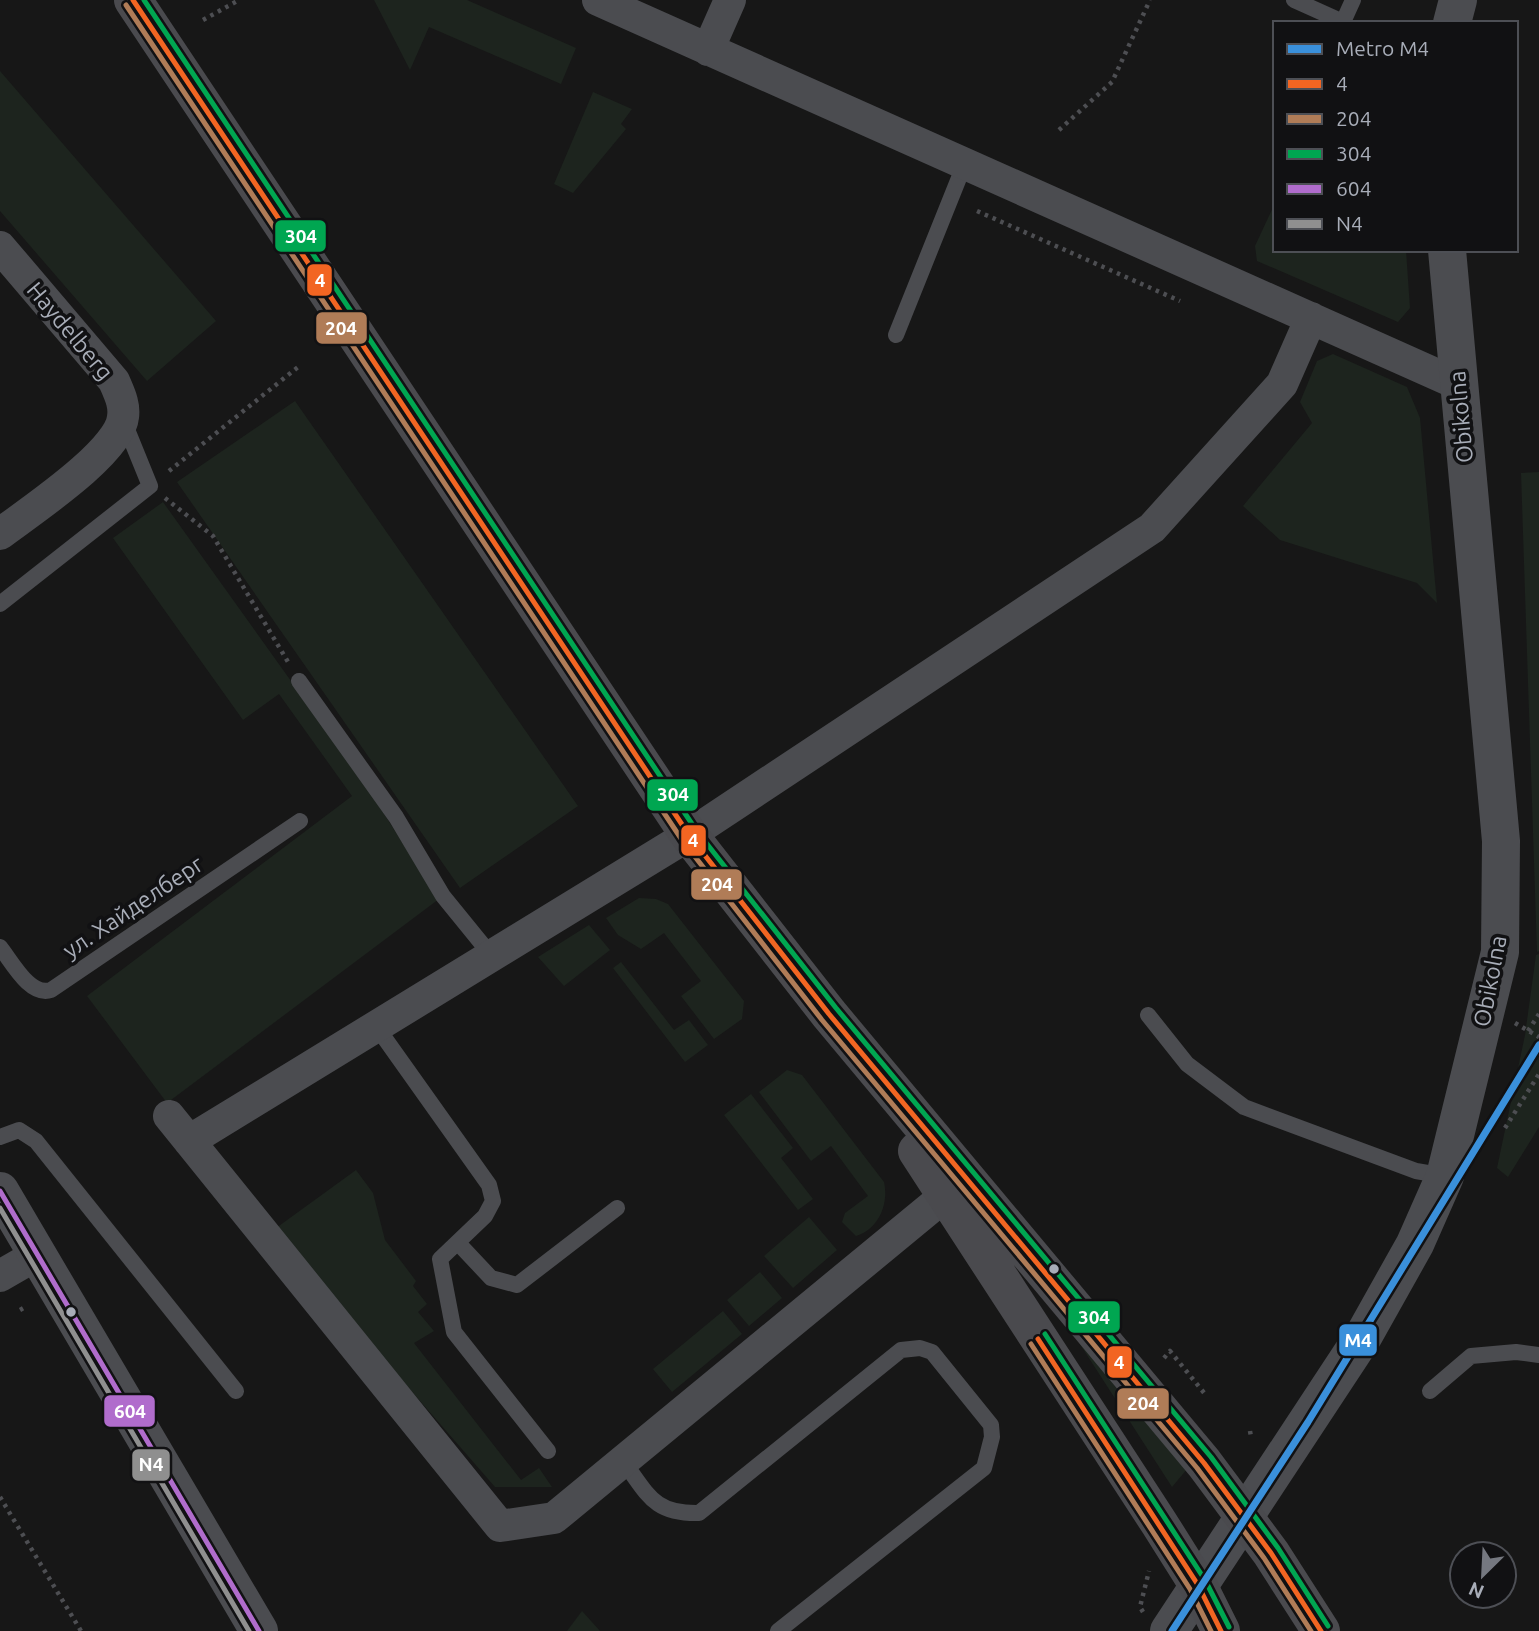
<svg xmlns="http://www.w3.org/2000/svg" width="1539" height="1631" font-family="Ubuntu,sans-serif">
  <rect width="100%" height="100%" fill="#171717"/>
  <path fill="#1d241e" d="M374,0H467L576,48L561,84L429,27L410,70Z
    M0,71L216,321L147,381L0,211Z
    M593,92L632,109L621,124L626,129L573,193L554,184Z
    M1275,203V250H1406L1410,308L1398,322L1257,261L1255,246Z
    M1333,354L1407,387L1420,418L1437,603L1417,583L1280,540L1243,506L1312,423L1300,402L1317,361Z
    M295,401L578,806L460,888L177,482Z
    M1539,472V951L1537,952L1521,473Z
    M163,502L366,786L439,899L167,1103L87,996L352,796L279,694L243,720L113,538Z
    M639,898L656,899L668,904L744,1001L742,1019L714,1039L681,996L701,981L664,933L641,949L618,935L606,918Z
    M589,925L610,950L564,986L538,957Z
    M1539,954V1127L1508,1177L1497,1168L1525,1035L1536,955Z
    M621,962L674,1030L689,1020L708,1045L685,1062L613,968Z
    M787,1070L802,1075L884,1182C889,1203 879,1229 856,1236L842,1222L845,1213L868,1196L831,1146L811,1161L759,1092Z
    M751,1094L793,1148L781,1158L813,1199L798,1210L724,1115Z
    M356,1170L373,1193L385,1240L416,1281L413,1286L427,1304L418,1312L434,1331L414,1343L521,1480L539,1468L552,1487H495L272,1231Z
    M809,1217L837,1250L793,1288L764,1256Z
    M760,1272L782,1298L749,1326L727,1300Z
    M723,1311L742,1334L672,1392L653,1369Z
    M1067,1324L1188,1468L1172,1487Z
    M582,1611L600,1631H567Z"/>
  <g fill="none" stroke-linecap="round" stroke-linejoin="round">
    <path stroke="#4d4e52" stroke-width="4.5" stroke-dasharray="3.5 5" stroke-linecap="butt" d="M203,20L239,0
      M1059,130L1112,82L1150,0
      M977,211L1180,301
      M169,471L298,367
      M165,498L213,536L288,662
      M1515,1023L1539,1037
      M1528,1031L1539,1014
      M1505,1128L1539,1074
      M20,1310L27,1306
      M1164,1358L1170,1351L1205,1394
      M1250,1431L1251,1437
      M0,1497L81,1631
      M1143,1612L1140,1607L1149,1571"/>
    <path stroke="#4b4c50" stroke-width="16" d="M1294,0L1343,22L1353,0
      M896,335L965,163
      M0,604L150,486L124,422
      M299,681L396,817L443,896L491,955
      M0,947C12,962 30,997 51,990L300,821
      M1148,1015L1187,1064L1244,1107L1416,1171L1445,1176
      M376,1026L489,1185L493,1201L485,1216L440,1259L454,1332L548,1451
      M0,1137L19,1130L36,1141L236,1391
      M459,1244L491,1278L517,1285L617,1208
      M1430,1391L1471,1356L1516,1352L1539,1355
      M623,1461C648,1494 653,1514 699,1513L901,1350L920,1348L932,1352L991,1425L992,1437L984,1468L778,1631"/>
    <path stroke="#4b4c50" stroke-width="32" d="M598,0L1458,384
      M708,50L730,0
      M0,247L114,381C119,393 125,404 123,417C120,452 29,512 0,534
      M169,1116L500,1526L554,1518L946,1195
      M189,1141L689,835L1152,528L1282,384L1311,318
      M0,1276L38,1254"/>
    <path stroke="#4b4c50" stroke-width="38" d="M1452,23L1458,0
      M0,1191L259,1631
      M1169,1631L1364,1335L1415,1244L1445,1176L1500,952L1501,841L1447,250"/>
    <path stroke="#4a4a4e" stroke-width="38" d="M133,0L689,835L829,1014L1204,1463L1271,1553L1321,1631
      M917,1151L1159,1523L1198,1585L1221,1631"/>
    <defs>
      <path id="bus-1" d="M133,0L689,835L829,1014L1204,1463L1271,1553L1321,1631
        M1038,1339L1198,1585L1221,1631"/>
      <path id="bus-2" d="M126,5L682,840L822,1020L1197,1468L1264,1558L1311,1631
        M1031,1344L1190,1589L1211,1631"/>
      <path id="bus-3" d="M144,0L696,830L836,1008L1211,1457L1278,1548L1328,1626
        M1045,1334L1205,1580L1229,1627"/>
      <path id="bus-4" d="M0,1191L259,1631"/>
      <path id="bus-5" d="M0,1208L249,1631"/>
    </defs>
    <use href="#bus-1" stroke="#111113" stroke-width="10"/>
    <use href="#bus-2" stroke="#111113" stroke-width="10"/>
    <use href="#bus-3" stroke="#111113" stroke-width="10"/>
    <use href="#bus-4" stroke="#111113" stroke-width="10"/>
    <use href="#bus-5" stroke="#111113" stroke-width="10"/>
    <use href="#bus-1" stroke="#f26522" stroke-width="5"/>
    <use href="#bus-2" stroke="#b07c57" stroke-width="5"/>
    <use href="#bus-3" stroke="#00a651" stroke-width="5"/>
    <use href="#bus-4" stroke="#b06ccc" stroke-width="5"/>
    <use href="#bus-5" stroke="#8f8f8f" stroke-width="5"/>
    <defs>
      <path id="metro-1" d="M1172,1631L1308,1422L1539,1045"/>
    </defs>
    <use href="#metro-1" stroke="#111113" stroke-width="12"/>
    <use href="#metro-1" stroke="#3a90db" stroke-width="7"/>
  </g>
  <g fill="#a8adb8" stroke="#111113" stroke-width="2.5">
    <circle cx="1054" cy="1269" r="6"/>
    <circle cx="71" cy="1312" r="6"/>
  </g>
  <g text-anchor="middle" stroke-width="7" stroke-linejoin="round" paint-order="stroke">
    <g font-size="23" fill="#a8adb8" stroke="#111113">
      <text transform="translate(70 331) rotate(50)" y="8">Haydelberg</text>
      <text transform="translate(1461 417) rotate(-95)" y="8">Obikolna</text>
      <text transform="translate(133 907) rotate(-34)" y="8">ул. Хайделберг</text>
      <text transform="translate(1490 981) rotate(-79)" y="8">Obikolna</text>
    </g>
  </g>
  <g stroke="#111113" stroke-width="2.5">
    <rect x="274" y="219" width="53" height="34" rx="7" fill="#00a651"/>
    <rect x="306" y="263" width="27" height="34" rx="7" fill="#f26522"/>
    <rect x="315" y="311" width="53" height="34" rx="7" fill="#b07c57"/>
    <rect x="646" y="778" width="53" height="34" rx="7" fill="#00a651"/>
    <rect x="680" y="824" width="27" height="33" rx="7" fill="#f26522"/>
    <rect x="690" y="868" width="53" height="33" rx="7" fill="#b07c57"/>
    <rect x="1067" y="1300" width="54" height="34" rx="7" fill="#00a651"/>
    <rect x="1338" y="1323" width="40" height="34" rx="7" fill="#3a90db"/>
    <rect x="1106" y="1345" width="27" height="34" rx="7" fill="#f26522"/>
    <rect x="1116" y="1387" width="54" height="33" rx="7" fill="#b07c57"/>
    <rect x="103" y="1394" width="53" height="34" rx="7" fill="#b06ccc"/>
    <rect x="131" y="1448" width="40" height="34" rx="7" fill="#8f8f8f"/>
  </g>
  <g font-size="19" text-anchor="middle" font-weight="bold" fill="#fff">
    <text x="301" y="243">304</text>
    <text x="320" y="287">4</text>
    <text x="341" y="335">204</text>
    <text x="673" y="801">304</text>
    <text x="693" y="847">4</text>
    <text x="717" y="891">204</text>
    <text x="1094" y="1324">304</text>
    <text x="1358" y="1347">M4</text>
    <text x="1119" y="1369">4</text>
    <text x="1143" y="1410">204</text>
    <text x="130" y="1418">604</text>
    <text x="151" y="1471">N4</text>
  </g>
  <rect x="1273" y="21" width="245" height="231" fill="#111113" stroke="#4d4f55" stroke-width="2"/>
  <rect x="1287" y="44" width="35" height="10" fill="#3a90db" stroke="#4d4f55" stroke-width="2"/>
  <text x="1336" y="56" font-size="21" fill="#a8adb8">Metro M4</text>
  <rect x="1287" y="79" width="35" height="10" fill="#f26522" stroke="#4d4f55" stroke-width="2"/>
  <text x="1336" y="91" font-size="21" fill="#a8adb8">4</text>
  <rect x="1287" y="114" width="35" height="10" fill="#b07c57" stroke="#4d4f55" stroke-width="2"/>
  <text x="1336" y="126" font-size="21" fill="#a8adb8">204</text>
  <rect x="1287" y="149" width="35" height="10" fill="#00a651" stroke="#4d4f55" stroke-width="2"/>
  <text x="1336" y="161" font-size="21" fill="#a8adb8">304</text>
  <rect x="1287" y="184" width="35" height="10" fill="#b06ccc" stroke="#4d4f55" stroke-width="2"/>
  <text x="1336" y="196" font-size="21" fill="#a8adb8">604</text>
  <rect x="1287" y="219" width="35" height="10" fill="#8f8f8f" stroke="#4d4f55" stroke-width="2"/>
  <text x="1336" y="231" font-size="21" fill="#a8adb8">N4</text>
  <g transform="translate(1483 1575) rotate(204)"><circle r="33" fill="#111113" stroke="#4d4f55" stroke-width="2"/>
  <path d="M0-5L12 26L0 18L-12 26Z" fill="#757880"/>
  <text y="-10" font-size="19" font-weight="bold" text-anchor="middle" fill="#a8adb8">N</text>
  </g>
</svg>
